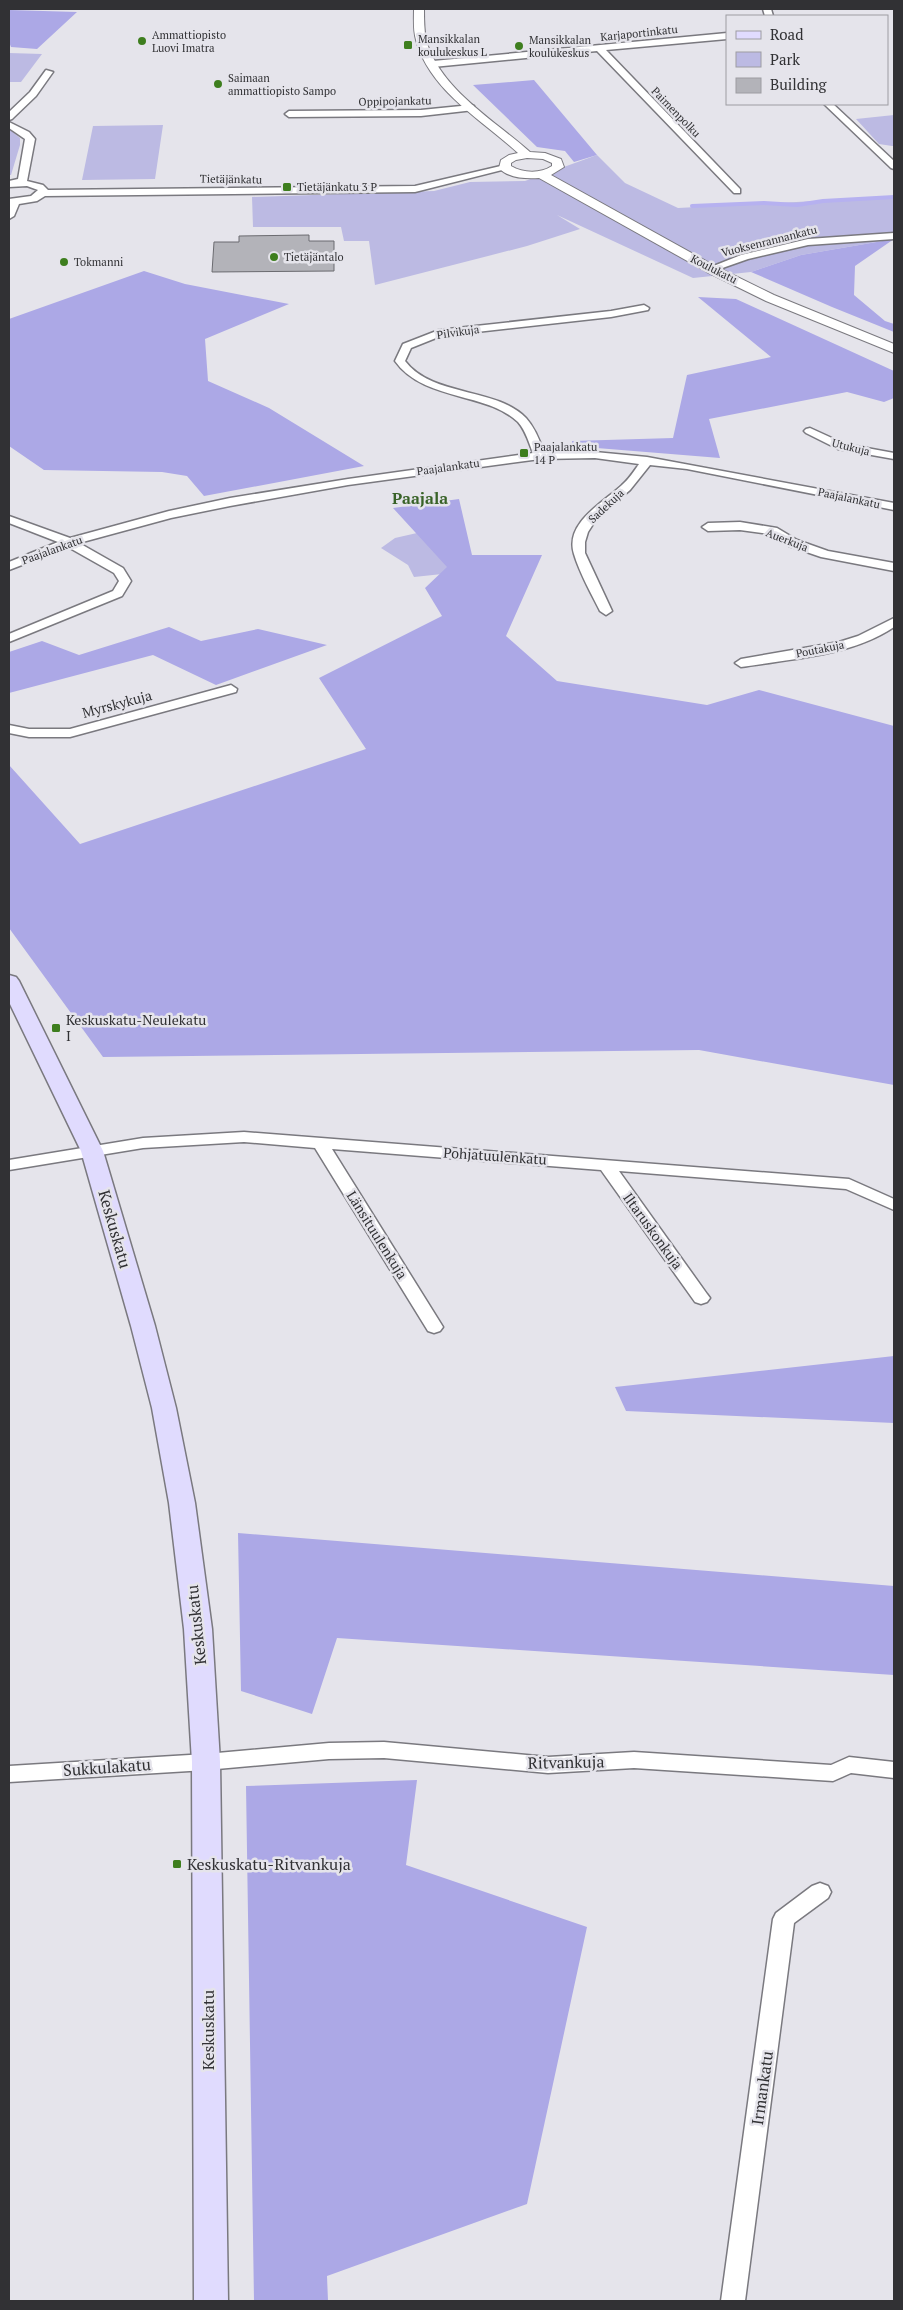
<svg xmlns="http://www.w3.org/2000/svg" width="903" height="2310" font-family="'PT Serif',serif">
  <rect width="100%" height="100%" fill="#e5e4eb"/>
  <path fill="#bcbae3" d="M9,53L42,54L21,82H9Z
    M894,115V146H892L879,144L856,119Z
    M163,125L155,179L82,180L93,126Z
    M9,129L20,138V145L11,175H9Z
    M597,155L625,183L678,208L894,197V239L801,255L751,272L693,278L557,215L580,229L527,246L375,285L369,241H344L341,227H253L252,197L434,191L470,182L525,181Z
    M417,533L461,572L414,577L408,565L381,548L395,538Z"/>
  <path fill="#aca8e6" d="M9,10L77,12L37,49L11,47L9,42Z
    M534,80L597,155L574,162L565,151L537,147L473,85Z
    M894,239L855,266L854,295L885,321L894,324V332L832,307L751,272L801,255Z
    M144,271L185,284L289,304L205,339L208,381L269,408L364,466L204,496L187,476L162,472L44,470L9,446V319Z
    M698,297L736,299L894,371V398L884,402L847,392L709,419L720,458L572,446V441L673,438L687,375L771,357Z
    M459,499L472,555H542L506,636L557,681L707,705L759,690L894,726V1085L699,1050L103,1057L9,928V765L80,844L366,749L319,678L442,616L425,588L447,567L393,508Z
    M169,627L201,641L258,629L327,645L216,685L153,655L9,693V652L42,641L79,655Z
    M894,1356V1423L626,1411L615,1387Z
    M238,1533L894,1586V1675L337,1638L312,1714L241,1691Z
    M417,1780L406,1865L587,1927L527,2204L327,2276L328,2301H254L246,1786Z"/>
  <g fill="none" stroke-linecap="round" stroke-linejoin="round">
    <path stroke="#b6b1f0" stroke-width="4" d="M692,206L764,203L797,205L823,201L894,197"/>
  </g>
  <path fill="#b3b3b9" stroke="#6b6b70" d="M309,235V241H334V271L212,272L214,242H239V236Z"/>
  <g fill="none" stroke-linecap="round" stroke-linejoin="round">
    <defs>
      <path id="minor" d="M763,9H771L773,16H765Z
        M727,33V39L606,50L740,189V193H734L597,51L433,67L429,64L433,61Z
        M46,70L53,72L36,96L12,119L9,120V112L30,92Z
        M824,104H833L894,161V169L891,168Z
        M471,105L474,106V110L421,116L289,117L285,114L289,111L421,110Z
        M9,122L29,132L35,139L27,181L43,185L48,190L415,186L505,165L510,168L415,192L45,196L37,201L19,204L14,216L9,219V199L31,196L38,190L27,186L9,187V181L18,179L25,139L9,128Z
        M894,233V239L808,245L748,259L711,272L706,269L741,255L808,239Z
        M644,305L649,308L648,310L611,317L441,336L411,348L405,361C432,397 496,387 526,418C535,428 540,441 544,453L595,452L647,457L894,503V510L687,469L650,465L630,490L597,518L588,532L585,542V553L612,611L606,615L600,611C591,593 580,574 574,554C564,523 604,502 622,485C629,479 634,471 639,464L595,458L540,459L348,485L230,506L171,518L79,543L123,568L131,581L122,596L9,642V634L113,591L119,581L114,573L68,547L9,570V562L58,542L9,523V516L70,538L169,511L230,498L348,479L533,453C529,443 526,431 518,422C487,392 423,401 395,361L403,344L439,330L611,311Z
        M810,428L845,444L894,453V459L838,449L806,433L804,431L806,429Z
        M740,522L777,528L797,540L828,551L894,563V571L821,557L789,546L770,534L740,530L708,531L702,527L708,523Z
        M894,618V627C851,656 791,659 741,667L735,663L741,659L839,642L858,636Z
        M231,685L237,689L236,692L70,737H29L9,733V725L29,729H70Z
        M244,1132L849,1179L894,1199V1210L846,1189L619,1171L707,1294L710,1298L707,1302L701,1304L695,1302L601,1170L332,1149L443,1327L440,1331L434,1333L428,1331L315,1148L244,1142L143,1148L9,1170V1160L143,1138Z
        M384,1742L548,1757L634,1752L831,1765L849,1757L894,1762V1778L851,1773L833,1781L634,1768L548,1773L384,1758L329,1759L206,1770L9,1782V1766L206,1754L329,1743Z
        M820,1883L828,1886L831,1892L828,1898L794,1923L745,2301H721L773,1919L776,1913L812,1886Z"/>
      <path id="tertiary" d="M414,9H424C424,19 424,30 426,40C440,89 494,120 530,152L545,153L561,159L564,167L551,175L715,266L774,295L894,344V353L766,301L707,272L539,178C526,179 508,178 499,168L501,160L509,155L518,153C482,120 429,90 416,40C413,30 414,19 414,9ZM527,158L543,159L552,163V166C540,174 523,173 511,166V163L516,160Z"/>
      <path id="secondary" d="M9,975L16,977L19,981L103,1151L155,1326L176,1408L195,1503L212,1629L220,1762L228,2301H194L192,1762L184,1629L169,1503L152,1408L131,1326L81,1151L9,1002Z"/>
    </defs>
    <use href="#minor" stroke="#7a797f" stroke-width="3"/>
    <use href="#tertiary" stroke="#7a797f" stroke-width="2"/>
    <use href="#secondary" stroke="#7a797f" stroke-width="3"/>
    <use href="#minor" fill="#fff" fill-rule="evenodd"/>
    <use href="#tertiary" fill="#fff" fill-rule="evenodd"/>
    <use href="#secondary" fill="#e0dbfe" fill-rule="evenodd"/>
  </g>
  <g fill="#3e7e1e" stroke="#e5e4eb" stroke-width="2">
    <circle cx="142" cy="41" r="5"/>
    <rect x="403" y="40" width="10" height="10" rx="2.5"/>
    <circle cx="519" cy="46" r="5"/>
    <circle cx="218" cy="84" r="5"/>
    <rect x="282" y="182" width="10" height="10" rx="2.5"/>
    <circle cx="274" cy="257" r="5"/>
    <circle cx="64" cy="262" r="5"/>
    <rect x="519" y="448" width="10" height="10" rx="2.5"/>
    <rect x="51" y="1023" width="10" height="10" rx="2.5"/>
    <rect x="172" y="1859" width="10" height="10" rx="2.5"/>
  </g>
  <g text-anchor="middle" stroke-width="5" stroke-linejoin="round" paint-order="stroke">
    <g font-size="11" fill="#313134" stroke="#e5e4eb">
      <text transform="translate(639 33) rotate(-6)" y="4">Karjaportinkatu</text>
      <text transform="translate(395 101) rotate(-1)" y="4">Oppipojankatu</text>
      <text transform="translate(676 112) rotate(46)" y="4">Paimenpolku</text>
      <text transform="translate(231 179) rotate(1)" y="4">Tietäjänkatu</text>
      <text transform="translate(769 241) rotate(-14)" y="4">Vuoksenrannankatu</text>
      <text transform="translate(714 269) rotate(27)" y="4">Koulukatu</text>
      <text transform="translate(458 332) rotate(-8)" y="4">Pilvikuja</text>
      <text transform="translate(851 447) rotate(14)" y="4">Utukuja</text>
      <text transform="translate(448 467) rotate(-8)" y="4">Paajalankatu</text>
      <text transform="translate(849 498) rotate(12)" y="4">Paajalankatu</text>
      <text transform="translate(606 506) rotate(-43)" y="4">Sadekuja</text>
      <text transform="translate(787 540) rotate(21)" y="4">Auerkuja</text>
      <text transform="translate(52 550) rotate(-20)" y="4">Paajalankatu</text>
      <text transform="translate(820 649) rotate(-11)" y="4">Poutakuja</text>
    </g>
    <g font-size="11" fill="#313134" stroke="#e5e4eb" text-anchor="start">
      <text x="152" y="39">Ammattiopisto<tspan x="152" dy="13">Luovi Imatra</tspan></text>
      <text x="418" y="43">Mansikkalan<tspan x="418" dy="13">koulukeskus L</tspan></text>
      <text x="529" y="44">Mansikkalan<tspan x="529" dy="13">koulukeskus</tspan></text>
      <text x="228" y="82">Saimaan<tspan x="228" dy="13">ammattiopisto Sampo</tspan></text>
      <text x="297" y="191">Tietäjänkatu 3 P</text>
      <text x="284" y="261">Tietäjäntalo</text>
      <text x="74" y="266">Tokmanni</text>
      <text x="534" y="451">Paajalankatu<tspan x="534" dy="13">14 P</tspan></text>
    </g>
    <g font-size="14" fill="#313134" stroke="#e5e4eb">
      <text transform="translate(117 704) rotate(-15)" y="5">Myrskykuja</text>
      <text transform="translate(495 1156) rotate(4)" y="5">Pohjatuulenkatu</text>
      <text transform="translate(653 1231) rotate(54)" y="5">Iltaruskonkuja</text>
      <text transform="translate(377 1235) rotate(58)" y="5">Länsituulenkuja</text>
    </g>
    <g font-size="14" fill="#313134" stroke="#e5e4eb" text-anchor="start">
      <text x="66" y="1025">Keskuskatu-Neulekatu<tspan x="66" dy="16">I</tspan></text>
    </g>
    <g font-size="16" font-weight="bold" fill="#386227" stroke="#e5e4eb">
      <text x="420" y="504">Paajala</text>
    </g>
    <g font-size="16" fill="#313134" stroke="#e5e4eb">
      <text transform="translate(115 1229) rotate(74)" y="6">Keskuskatu</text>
      <text transform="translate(196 1625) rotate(-96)" y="6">Keskuskatu</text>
      <text transform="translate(566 1762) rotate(-1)" y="6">Ritvankuja</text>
      <text transform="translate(107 1767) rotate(-4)" y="6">Sukkulakatu</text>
      <text transform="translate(208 2030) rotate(-90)" y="6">Keskuskatu</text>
      <text transform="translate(762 2088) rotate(-82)" y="6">Irmankatu</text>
    </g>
    <g font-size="16" fill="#313134" stroke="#e5e4eb" text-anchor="start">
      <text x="187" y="1870">Keskuskatu-Ritvankuja</text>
    </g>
  </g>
  <rect width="903" height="2310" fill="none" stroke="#313134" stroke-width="20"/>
  <rect x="726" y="15" width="162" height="90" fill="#e5e4eb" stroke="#9d9ca2"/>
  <rect x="736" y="31" width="25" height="8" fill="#e0dbfe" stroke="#9d9ca2"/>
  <text x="770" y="40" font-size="15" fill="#313134">Road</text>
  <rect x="736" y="52" width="25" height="15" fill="#bcbae3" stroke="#9d9ca2"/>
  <text x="770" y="65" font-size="15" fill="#313134">Park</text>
  <rect x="736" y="78" width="25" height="15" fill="#b3b3b9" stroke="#9d9ca2"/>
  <text x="770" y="90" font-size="15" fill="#313134">Building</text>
</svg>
